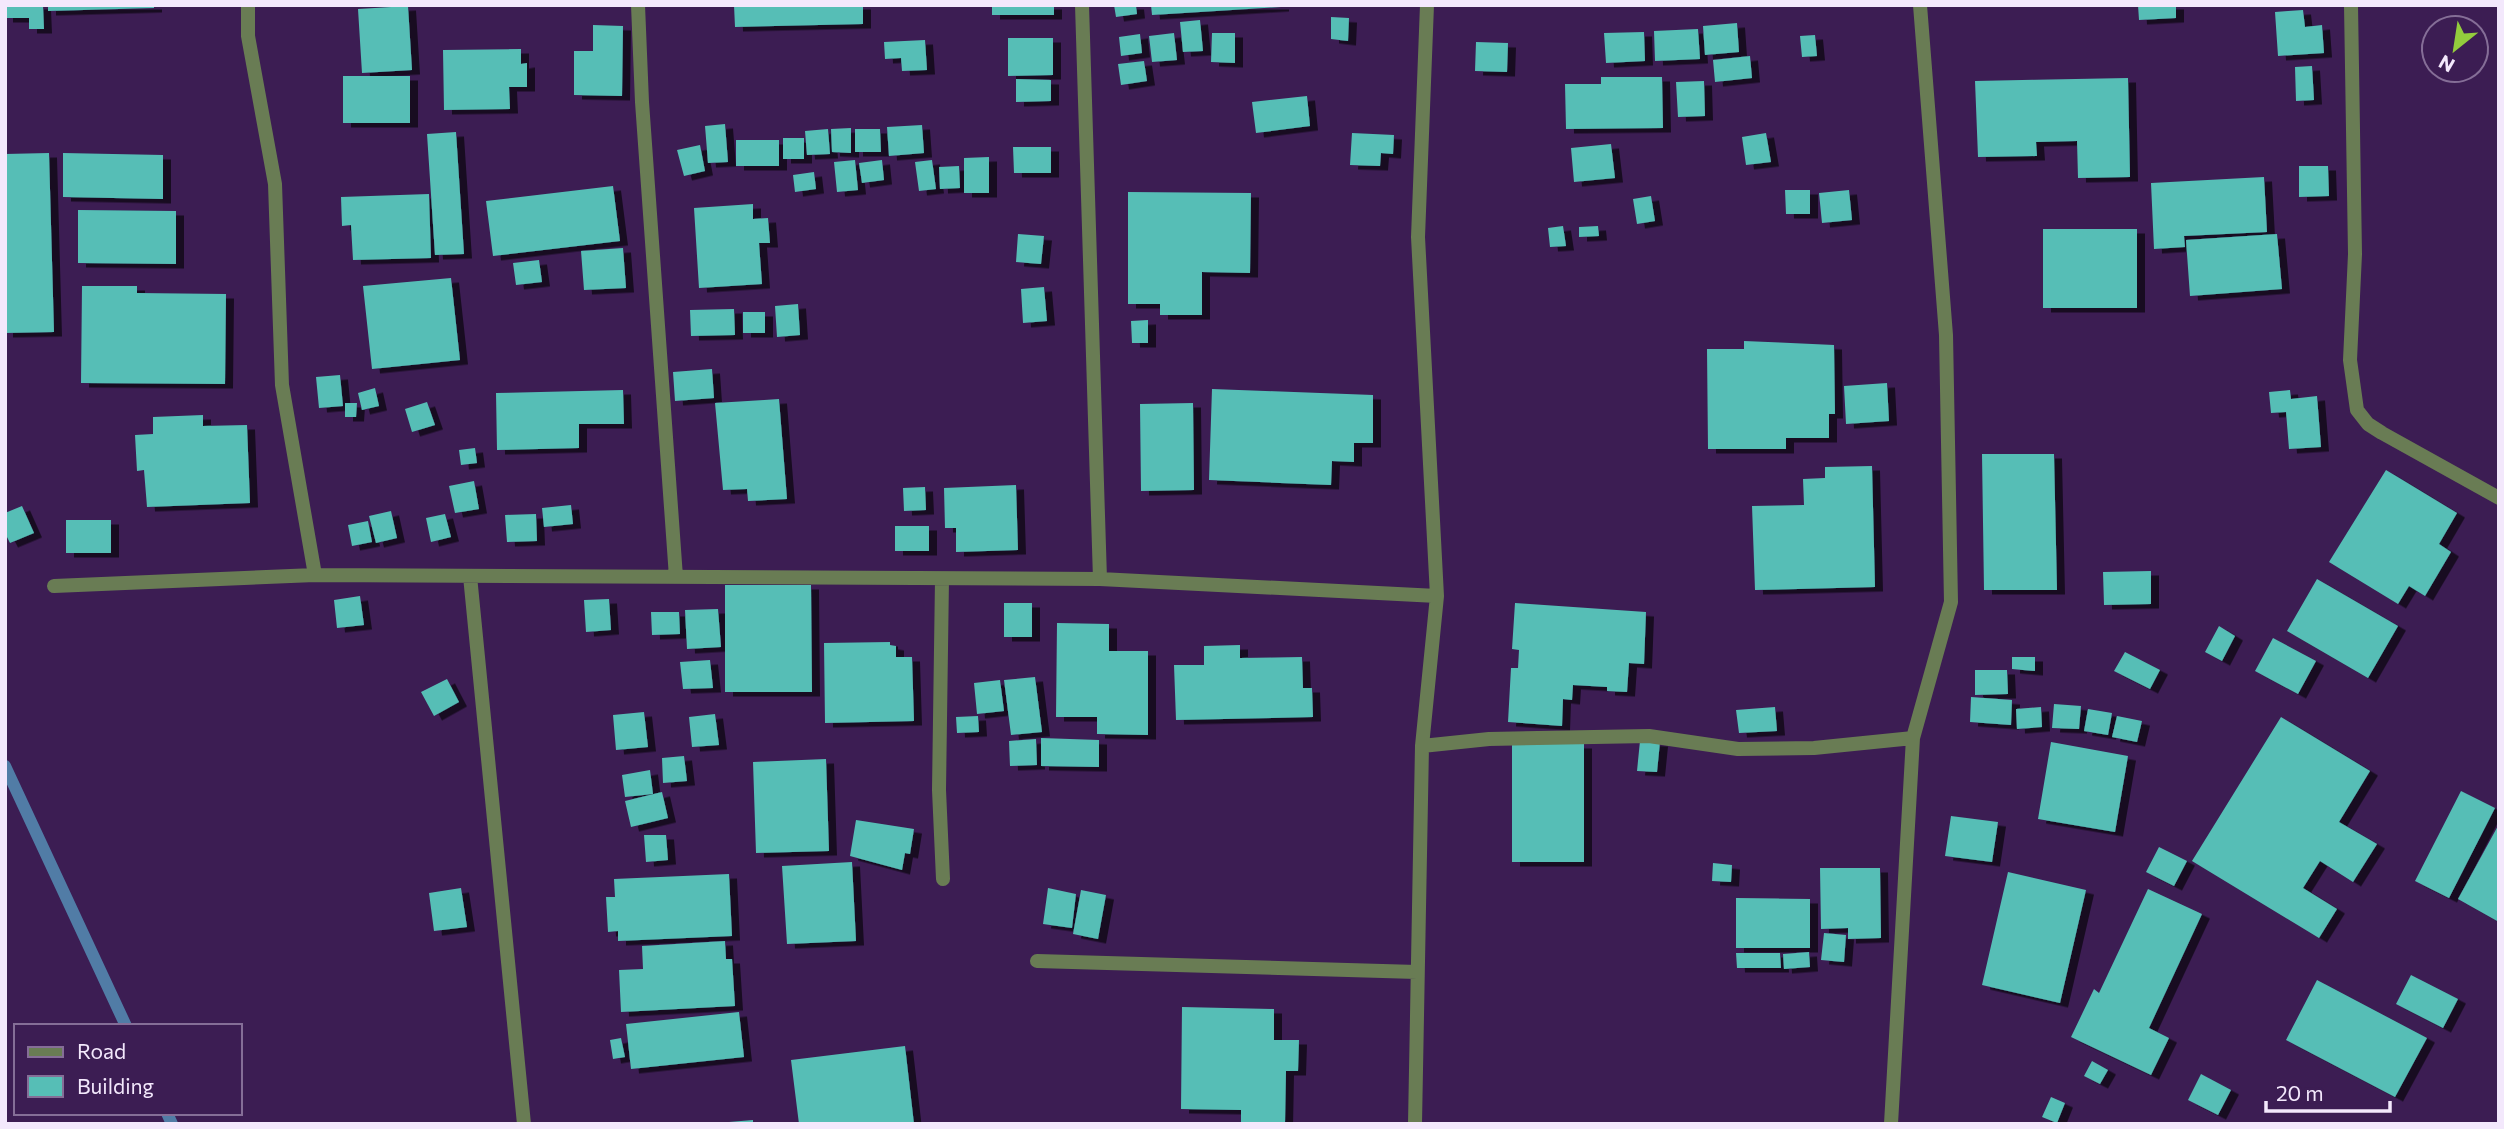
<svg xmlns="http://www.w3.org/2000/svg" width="2504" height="1129" font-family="Commissioner,sans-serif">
  <defs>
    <filter id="shadow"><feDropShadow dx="8" dy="4.5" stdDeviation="0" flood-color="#0009"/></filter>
  </defs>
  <rect width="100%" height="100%" fill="#3c1d53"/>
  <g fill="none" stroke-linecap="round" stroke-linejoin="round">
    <path stroke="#517ca6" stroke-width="12" d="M5,766L126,1026
      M167,1113L172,1124"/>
  </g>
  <path fill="#56beb6" filter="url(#shadow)" d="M5,5H43L44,29H29V18H5Z
    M48,5H154V8L48,11Z
    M734,5H863V24L735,27Z
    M992,5H1054V15H992Z
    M1114,5H1136L1137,14L1116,17Z
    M1151,5H1281V7L1152,15Z
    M2138,5H2176V18L2139,20Z
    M408,6L412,70L362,73L358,9Z
    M2303,10L2305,27L2322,25L2324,53L2278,56L2275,12Z
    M1331,17L1349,18L1348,41L1331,39Z
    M1200,20L1203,51L1183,52L1180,22Z
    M1737,23L1739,52L1705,55L1703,26Z
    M593,25L623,26L622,96L574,95V51H593Z
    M1698,29L1700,59L1655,61L1654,31Z
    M1644,32L1645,61L1606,63L1604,33Z
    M1174,33L1177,60L1152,62L1149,36Z
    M1212,33H1235V63L1211,62Z
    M1140,34L1142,53L1121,56L1119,37Z
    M1815,35L1817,56L1802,57L1800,36Z
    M1008,38H1053V75L1008,76Z
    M925,40L927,70L902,71L901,58L885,59L884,42Z
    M1476,42L1508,43L1507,72L1475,71Z
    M521,49V64L527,63V87H509L510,109L444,110L443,50Z
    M1750,56L1752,78L1715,82L1713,60Z
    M1144,61L1147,81L1121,85L1118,64Z
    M2312,66L2314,100L2296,101L2295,67Z
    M343,76H410V123H343Z
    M1601,77H1662L1663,128L1566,129L1565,84H1601Z
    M2128,78L2130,177L2078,178L2077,141L2036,142L2037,156L1978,157L1975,81Z
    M1016,79L1051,80V101L1016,102Z
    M1704,81L1705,116L1678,117L1676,82Z
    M1307,96L1310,126L1256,133L1252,102Z
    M725,124L728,162L708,163L705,126Z
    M922,125L924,153L889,156L887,127Z
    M851,128V153L832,152L831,129Z
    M828,129L830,154L807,155L805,131Z
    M855,129H880L881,152H855Z
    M456,132L464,254L435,255L427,134Z
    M1352,133L1394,135L1393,154L1381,153L1380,166L1350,165Z
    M1766,133L1771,162L1746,165L1742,137Z
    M783,138H804V159H783Z
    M736,140H779V166H736Z
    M1611,144L1615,178L1574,182L1571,148Z
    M700,145L705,171L684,176L677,150Z
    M1013,147H1051V173H1014Z
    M49,153L54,332L5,333V154Z
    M63,153L163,155V199L63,197Z
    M989,157V193H964V158Z
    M855,160L858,190L837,192L834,162Z
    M882,160L884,180L862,183L859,163Z
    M932,160L936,189L919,191L915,162Z
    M959,166L960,188L940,189L939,167Z
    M2299,166H2328L2329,196L2299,197Z
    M814,172L816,189L795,192L793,175Z
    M2264,177L2267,232L2184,236L2185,247L2154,249L2151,183Z
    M613,186L620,241L493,256L486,201Z
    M1785,190H1810V214H1786Z
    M1849,190L1852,220L1822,223L1819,193Z
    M1128,192L1251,193L1250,273L1202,272V315H1160V304H1128Z
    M429,194L431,258L353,260L351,225L342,226L341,197Z
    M1651,196L1655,221L1637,224L1633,199Z
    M753,204V219L768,218L770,243H759L762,284L699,288L694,208Z
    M78,210L176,211V264L78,263Z
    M1563,226L1566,246L1550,247L1548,228Z
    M1598,226L1599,236L1579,237V227Z
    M2043,229H2137V308H2043Z
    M1018,234L1044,236L1041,264L1016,262Z
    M2277,234L2282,289L2190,296L2186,240Z
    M623,248L626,288L584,290L581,251Z
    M539,260L542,282L516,285L513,263Z
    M451,278L460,360L372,369L363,286Z
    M82,286H137V293L226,294L225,384L81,383Z
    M1044,287L1047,321L1023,323L1021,289Z
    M798,304L800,335L777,337L775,306Z
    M734,309L735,335L691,336L690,310Z
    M743,312H765V333H743Z
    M1148,320V343H1132L1131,321Z
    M1744,341L1834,345L1835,414H1829V438H1786V449H1708L1707,349H1744Z
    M712,369L714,398L675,401L673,372Z
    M340,375L343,406L319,408L316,377Z
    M1887,383L1889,421L1846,424L1844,386Z
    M375,388L379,406L362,410L358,393Z
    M1212,389L1373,395V443H1354V462L1332,461L1331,485L1209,480Z
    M623,390L624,424H579V448L497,450L496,393Z
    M2290,390L2291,399L2317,396L2321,447L2289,449L2286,412L2271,413L2269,392Z
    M779,399L787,499L748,501L747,489L723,490L715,403Z
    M427,402L435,425L412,432L405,409Z
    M345,403H357L356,417H345Z
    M1193,403L1194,490L1141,491L1140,404Z
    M203,415V426L247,425L250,503L147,507L144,470L137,471L135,435L153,434V417Z
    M475,448L477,463L461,465L459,450Z
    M1982,454H2054L2057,590H1984Z
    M1872,466L1875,587L1755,590L1752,506L1804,505L1803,479L1825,478V467Z
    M2386,470L2457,513L2439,544L2451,552L2425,596L2409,586L2398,604L2329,562Z
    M474,481L479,509L455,513L449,486Z
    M1016,485L1018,550L956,552V528H945L944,488Z
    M925,487L926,510L904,511L903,488Z
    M571,505L573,524L544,527L542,508Z
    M22,506L34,533L10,543L5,533V513Z
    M391,511L397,538L376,543L369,516Z
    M445,514L451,537L431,542L426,518Z
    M536,514L537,541L507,542L505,515Z
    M66,520H111V553H66Z
    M368,521L372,542L352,546L348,525Z
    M895,526H929V551H895Z
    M2151,571V604L2104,605L2103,572Z
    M2317,579L2398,626L2368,678L2287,631Z
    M725,585H811L812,692H725Z
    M360,596L364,625L337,628L334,600Z
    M609,599L611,630L586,632L584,600Z
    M1004,603H1032V637H1004Z
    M1515,603L1646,612L1644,664L1629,663L1627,692L1607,691V687L1573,685L1572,700L1563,699L1562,726L1508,722L1511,668H1518L1519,650L1512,649Z
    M718,609L721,647L687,649L685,610Z
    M651,612H679L680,634L652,635Z
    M1057,623L1109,624V651H1148V735L1097,734V717H1056Z
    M2219,626L2235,636L2222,661L2205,652Z
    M2273,638L2316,661L2298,694L2255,671Z
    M890,642V645L896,646V657H912L914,721L825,723L824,643Z
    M1240,645V658L1302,657L1303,688H1312L1313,717L1176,720L1174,665H1204V646Z
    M2125,652L2160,670L2150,689L2114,671Z
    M2012,657H2035V671L2012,669Z
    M710,660L713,688L683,689L680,662Z
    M1975,670H2007L2008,694L1975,695Z
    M1035,677L1042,732L1011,735L1004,680Z
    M447,679L459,702L434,716L421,692Z
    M1000,680L1004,711L977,714L974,683Z
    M1971,697L2012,700L2011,725L1970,722Z
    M2054,704L2081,706L2079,729L2052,728Z
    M1775,707L1777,731L1739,733L1736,710Z
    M2041,707L2042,727L2017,729L2016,709Z
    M2088,709L2112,713L2108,735L2084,731Z
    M644,712L648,747L616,750L613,715Z
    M715,714L719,745L692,747L689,717Z
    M978,716L979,732L957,733L956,717Z
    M2117,716L2142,721L2137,742L2112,737Z
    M2281,717L2370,771L2339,822L2377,844L2353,882L2320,861L2303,888L2337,909L2319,938L2192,861Z
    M1041,738L1099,740V767L1041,766Z
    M1036,739L1037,765L1010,766L1009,741Z
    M1640,741L1660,742L1657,772L1637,771Z
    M2051,742L2128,756L2115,832L2038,819Z
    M1512,743L1584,744V862H1512Z
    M684,756L687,781L663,783L662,758Z
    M826,759L829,851L756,853L753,762Z
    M650,770L653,794L625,797L622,775Z
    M2461,791L2495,808L2449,898L2415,881Z
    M662,792L668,818L631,827L625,801Z
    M1951,816L1998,822L1992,862L1945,856Z
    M856,820L914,829L910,854L905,853L902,870L850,856Z
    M2499,824V922L2458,899Z
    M644,835H666L668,860L646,862Z
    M2159,847L2187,861L2174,886L2146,872Z
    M852,862L856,941L787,944L782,866Z
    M1713,863L1732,865L1731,882L1712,881Z
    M1820,868H1880L1881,938L1848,939V928L1821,929Z
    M2008,872L2086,890L2060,1003L1982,985Z
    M729,874L732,936L618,941V931L608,932L606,897H615L614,879Z
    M461,888L467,927L434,931L429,893Z
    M1048,888L1076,894L1072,928L1043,924Z
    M2148,889L2202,914L2149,1028L2169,1038L2151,1075L2071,1037L2094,989L2099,993Z
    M1081,890L1106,895L1098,939L1073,934Z
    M1736,898L1810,899V948H1736Z
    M1824,933L1846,935L1844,962L1821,960Z
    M725,941L726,959H732L735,1006L621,1012L619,970L643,969L642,946Z
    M1809,952L1810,967L1784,969L1783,954Z
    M1736,953H1780L1781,968H1737Z
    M2411,975L2458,999L2443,1028L2396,1004Z
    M2317,980L2427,1038L2395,1097L2286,1040Z
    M1182,1007L1274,1009V1040H1299L1298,1071H1286L1285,1123L1241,1122V1110L1181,1109Z
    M739,1012L744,1057L631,1069L626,1024Z
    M621,1038L625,1057L613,1059L610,1040Z
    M905,1046L914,1124H799L791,1060Z
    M2092,1061L2108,1070L2100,1084L2084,1076Z
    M2201,1074L2231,1090L2218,1115L2188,1100Z
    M2051,1097L2065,1103L2057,1123L2042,1117Z
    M753,1120V1124H729V1122Z"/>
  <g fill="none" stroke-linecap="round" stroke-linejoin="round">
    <path stroke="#697c54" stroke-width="14" d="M248,5V36L275,184L282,385L315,575
      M638,5L642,102L676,577
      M1082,5L1100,579
      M2351,5L2355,254L2350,360L2357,410L2368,424L2382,433L2499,498
      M470,576L524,1124
      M942,579L939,790L943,879
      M54,586L315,575L1100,579L1437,596
      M1422,746L1489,739L1649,736L1738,749L1814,748L1913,738
      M1037,961L1417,972
      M1415,1124L1422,746L1437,596L1418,237L1427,5
      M1891,1124L1913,738L1951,602L1946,335L1920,5"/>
  </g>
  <rect width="2504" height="1129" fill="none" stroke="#f3e8fc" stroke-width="14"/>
  <rect x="14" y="1024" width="228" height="91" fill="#3c1d53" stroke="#856e97" stroke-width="2"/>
  <rect x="28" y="1047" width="35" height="10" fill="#697c54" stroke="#856e97" stroke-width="2"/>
  <text x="77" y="1059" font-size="21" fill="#f3e8fc">Road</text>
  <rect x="28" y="1076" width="35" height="21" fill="#56beb6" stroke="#856e97" stroke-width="2"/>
  <text x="77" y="1094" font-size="21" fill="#f3e8fc">Building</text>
  <g transform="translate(2455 49) rotate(210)"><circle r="33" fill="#3c1d53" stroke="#856e97" stroke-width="2"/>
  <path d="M0-5L12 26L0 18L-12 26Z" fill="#93cc3d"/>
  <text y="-10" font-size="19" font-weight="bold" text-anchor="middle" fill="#f3e8fc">N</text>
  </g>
  <path d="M2266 1101v10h124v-10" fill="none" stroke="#f3e8fc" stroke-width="3.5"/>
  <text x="2276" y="1101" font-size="21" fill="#f3e8fc" stroke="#3c1d53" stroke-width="5" paint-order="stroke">20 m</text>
</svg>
